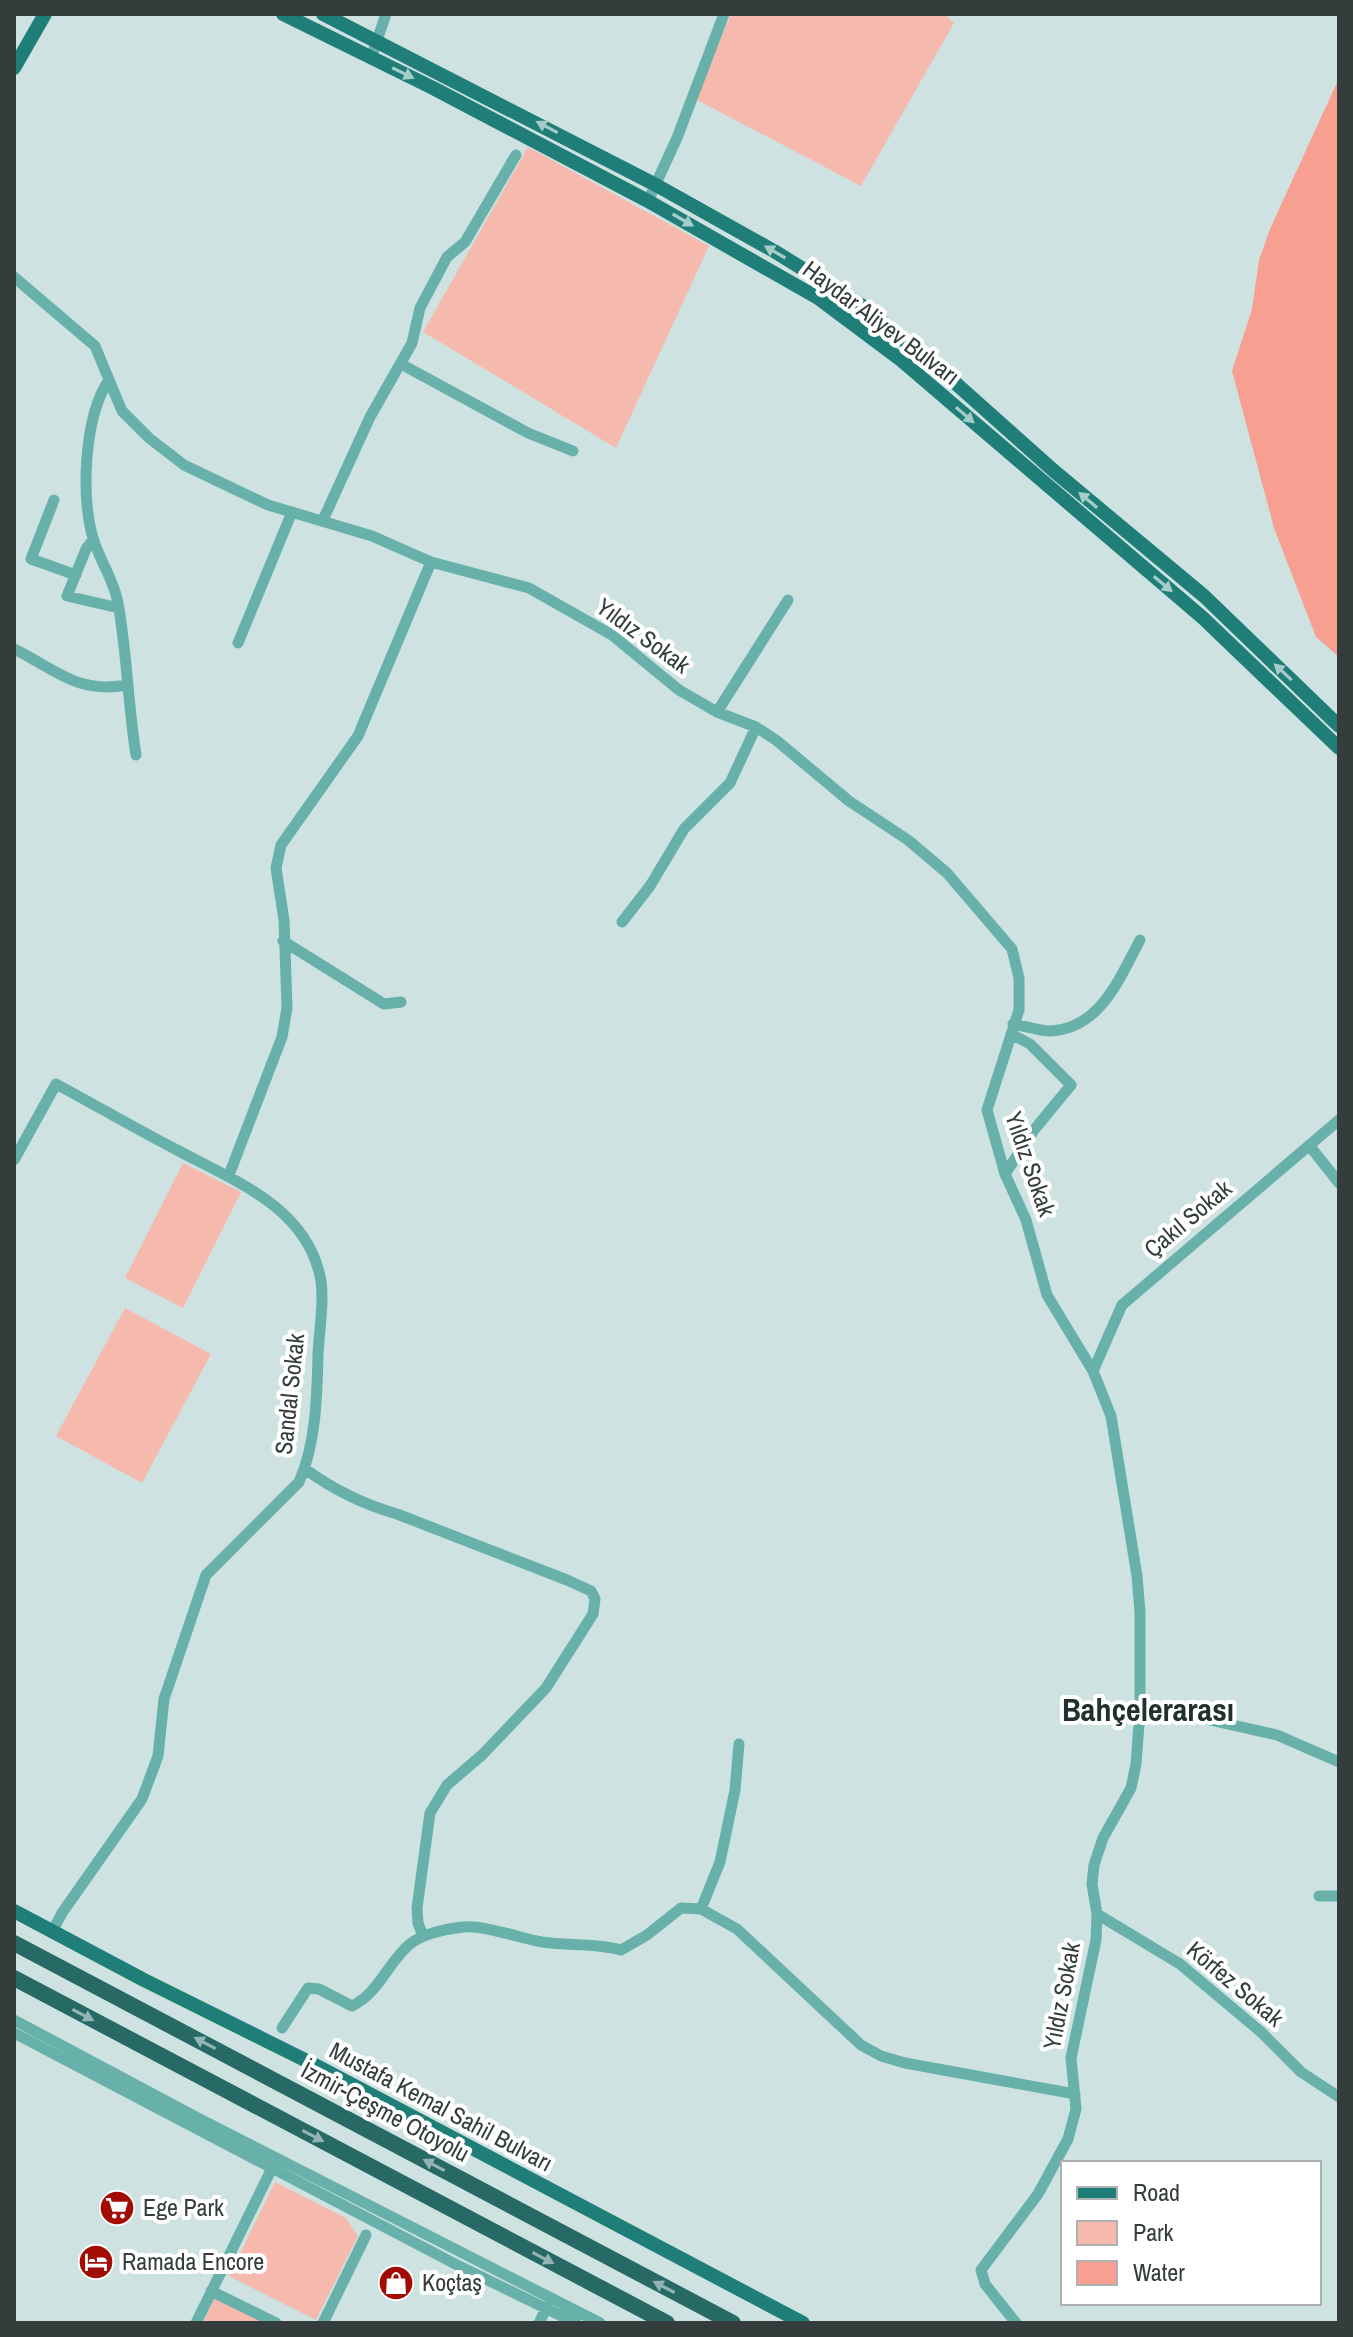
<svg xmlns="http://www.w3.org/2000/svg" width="1353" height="2337" font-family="'Archivo Narrow',sans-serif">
  <rect width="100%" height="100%" fill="#cee3e1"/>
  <path fill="#f6b9ae" d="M731,14H945L954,23L861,186L695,99Z
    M528,147L709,246L616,448L423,332Z
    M183,1163L241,1192L183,1308L125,1278Z
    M125,1308L211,1354L142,1483L56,1436Z
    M275,2182L346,2218L358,2236L316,2320L229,2276Z
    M215,2296L270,2323H203Z"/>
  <path fill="#f79f91" d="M1339,78V657L1316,637L1274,528L1232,371L1252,309L1259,260L1270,229Z"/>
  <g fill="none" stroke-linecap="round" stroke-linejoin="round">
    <path stroke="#67b1aa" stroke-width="11" d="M371,58L386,14
      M648,201L677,138L724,14
      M14,277L95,346L122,411L149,438L184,465L268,505L372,536L431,562L529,588L612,635L679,690L717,712L756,727L776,740L849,801L908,840L947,873L1012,949L1019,978V1010L987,1110L1005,1174L1026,1220L1047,1295L1093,1371L1111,1416L1137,1576L1140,1612V1711L1136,1764L1131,1788L1103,1838L1094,1865L1092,1884L1097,1914L1096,1940L1071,2058L1076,2109L1068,2139L1038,2194L981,2270L985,2284L1016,2323
      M401,364L528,433L573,451
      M109,380C84,416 80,500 94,541C101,563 114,580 118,603C127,653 128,705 136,755
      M54,500L31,559L76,575
      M323,520L370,417L412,343L420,308L447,257L465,242L516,155
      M93,540L86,549L67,596L119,608
      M238,643L292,512
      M14,649C57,670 77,694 127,685
      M717,712L788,600
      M622,922L650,886L684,829L730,783L756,727
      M283,941L384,1004L401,1002
      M1013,1024C1025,1026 1039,1031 1051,1031C1101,1028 1120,977 1140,940
      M1309,1145L1339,1183
      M14,1160L56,1084C97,1106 138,1130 179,1151C235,1181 305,1207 320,1276C325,1298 319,1332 318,1355C317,1396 316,1444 299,1482L206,1575L164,1699L158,1756L142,1799L62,1913L52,1932
      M1005,1174L1034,1130L1071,1085L1030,1044L1011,1034
      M229,1175L282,1037L287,1008L284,920L276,868L281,845L358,736L431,562
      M1093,1371L1122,1305L1339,1120
      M305,1469C334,1490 362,1504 397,1514L567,1580L591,1591L595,1599L593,1614L546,1688L482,1755L447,1785L430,1813L417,1908L418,1923L423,1936
      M1140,1711H1170L1277,1735L1339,1762
      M1319,1896H1339
      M701,1909L720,1862L735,1790L739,1744
      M1097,1914L1180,1964L1261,2032L1301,2072L1339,2097
      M14,2020L198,2118L600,2323
      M282,2028L308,1988L319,1989L352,2006C379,1993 388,1962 410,1944C424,1933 446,1929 463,1927C485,1925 519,1938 542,1942C569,1946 595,1943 621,1950L647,1935L681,1908L701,1909L737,1929L861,2045L881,2056L905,2063L1075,2094
      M14,2033L461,2267L576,2323
      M211,2291L276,2323
      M196,2323L272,2168
      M323,2323L366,2235
      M539,2323L547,2307"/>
    <path stroke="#1f7f78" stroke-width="14" d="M283,14L433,88L648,201L818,298L901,360L1203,618L1339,748
      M323,14L656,185L774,251L861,305L943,372L1054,471L1204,596L1339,726
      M14,68L45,14
      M14,1911L144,1980L311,2063L803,2323"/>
    <path stroke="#276964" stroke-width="16" d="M14,1943L733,2323
      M14,1978L667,2323"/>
  </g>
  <defs><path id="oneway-solid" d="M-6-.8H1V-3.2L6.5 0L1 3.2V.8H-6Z" transform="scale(2)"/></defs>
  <g fill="#a5ccc9">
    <use href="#oneway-solid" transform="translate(403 73) rotate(26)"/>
    <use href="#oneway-solid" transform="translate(547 127) rotate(-152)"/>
    <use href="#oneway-solid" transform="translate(683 220) rotate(30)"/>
    <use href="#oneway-solid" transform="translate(775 252) rotate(-150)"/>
    <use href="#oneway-solid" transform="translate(965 415) rotate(41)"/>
    <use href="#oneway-solid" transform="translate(1088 500) rotate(-140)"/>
    <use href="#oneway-solid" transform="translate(1163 584) rotate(40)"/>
    <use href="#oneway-solid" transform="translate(1283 672) rotate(-137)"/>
  </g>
  <g fill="#93b4b2">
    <use href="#oneway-solid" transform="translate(83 2015) rotate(28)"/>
    <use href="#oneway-solid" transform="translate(205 2043) rotate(-152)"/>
    <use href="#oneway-solid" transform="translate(313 2136) rotate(28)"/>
    <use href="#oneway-solid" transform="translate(434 2165) rotate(-152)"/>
    <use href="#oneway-solid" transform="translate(543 2258) rotate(28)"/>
    <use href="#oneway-solid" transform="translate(664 2287) rotate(-152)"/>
  </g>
  <defs>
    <symbol id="supermarket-disc" viewBox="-11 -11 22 22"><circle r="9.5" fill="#a20c02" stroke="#fff"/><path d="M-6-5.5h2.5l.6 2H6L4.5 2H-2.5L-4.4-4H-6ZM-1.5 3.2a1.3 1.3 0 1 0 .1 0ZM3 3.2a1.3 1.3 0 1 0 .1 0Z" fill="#fff"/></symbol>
    <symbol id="hotel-disc" viewBox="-11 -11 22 22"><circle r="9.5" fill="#a20c02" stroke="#fff"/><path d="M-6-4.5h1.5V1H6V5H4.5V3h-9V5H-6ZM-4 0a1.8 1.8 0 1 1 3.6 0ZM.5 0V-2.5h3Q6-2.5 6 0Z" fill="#fff"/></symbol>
    <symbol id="shop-disc" viewBox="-11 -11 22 22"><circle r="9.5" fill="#a20c02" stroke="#fff"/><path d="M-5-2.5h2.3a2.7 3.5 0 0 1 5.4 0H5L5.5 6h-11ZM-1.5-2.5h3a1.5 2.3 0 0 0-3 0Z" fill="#fff"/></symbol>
  </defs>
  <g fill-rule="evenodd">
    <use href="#supermarket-disc" x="97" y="2188" width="40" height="40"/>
    <use href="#hotel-disc" x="76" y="2242" width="40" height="40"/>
    <use href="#shop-disc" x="376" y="2263" width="40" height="40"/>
  </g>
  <g text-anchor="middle" stroke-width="8" stroke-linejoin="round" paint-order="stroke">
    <g font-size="24" fill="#353d3c" stroke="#fff">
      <text transform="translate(881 323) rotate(37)" y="8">Haydar Aliyev Bulvarı</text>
      <text transform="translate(643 636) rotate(36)" y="8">Yıldız Sokak</text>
      <text transform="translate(1030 1164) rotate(71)" y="8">Yıldız Sokak</text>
      <text transform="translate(1188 1219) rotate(-40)" y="8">Çakıl Sokak</text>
      <text transform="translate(290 1394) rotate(-84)" y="8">Sandal Sokak</text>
      <text transform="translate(1235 1984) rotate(40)" y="8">Körfez Sokak</text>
      <text transform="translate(1062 1996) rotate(-79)" y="8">Yıldız Sokak</text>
      <text transform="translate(441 2107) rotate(28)" y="8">Mustafa Kemal Sahil Bulvarı</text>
      <text transform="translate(385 2112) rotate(28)" y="8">İzmir-Çeşme Otoyolu</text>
    </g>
    <g font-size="24" fill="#353d3c" stroke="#fff" text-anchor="start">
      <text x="143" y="2216">Ege Park</text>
      <text x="122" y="2270">Ramada Encore</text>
      <text x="422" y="2291">Koçtaş</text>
    </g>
    <g font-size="32" font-weight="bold" fill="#20312f" stroke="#fff">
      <text x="1148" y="1721">Bahçelerarası</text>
    </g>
  </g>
  <rect width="1353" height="2337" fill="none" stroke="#353d3c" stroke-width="32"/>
  <rect x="1061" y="2161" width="260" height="144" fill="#ffffff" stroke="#aeb1b1" stroke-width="2"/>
  <rect x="1077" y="2187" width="40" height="12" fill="#1f7f78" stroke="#aeb1b1" stroke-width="2"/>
  <text x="1133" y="2201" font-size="24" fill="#353d3c">Road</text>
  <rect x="1077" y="2221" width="40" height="24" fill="#f6b9ae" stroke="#aeb1b1" stroke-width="2"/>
  <text x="1133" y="2241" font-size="24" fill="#353d3c">Park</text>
  <rect x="1077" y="2261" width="40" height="24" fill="#f79f91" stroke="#aeb1b1" stroke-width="2"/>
  <text x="1133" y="2281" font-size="24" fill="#353d3c">Water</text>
</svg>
